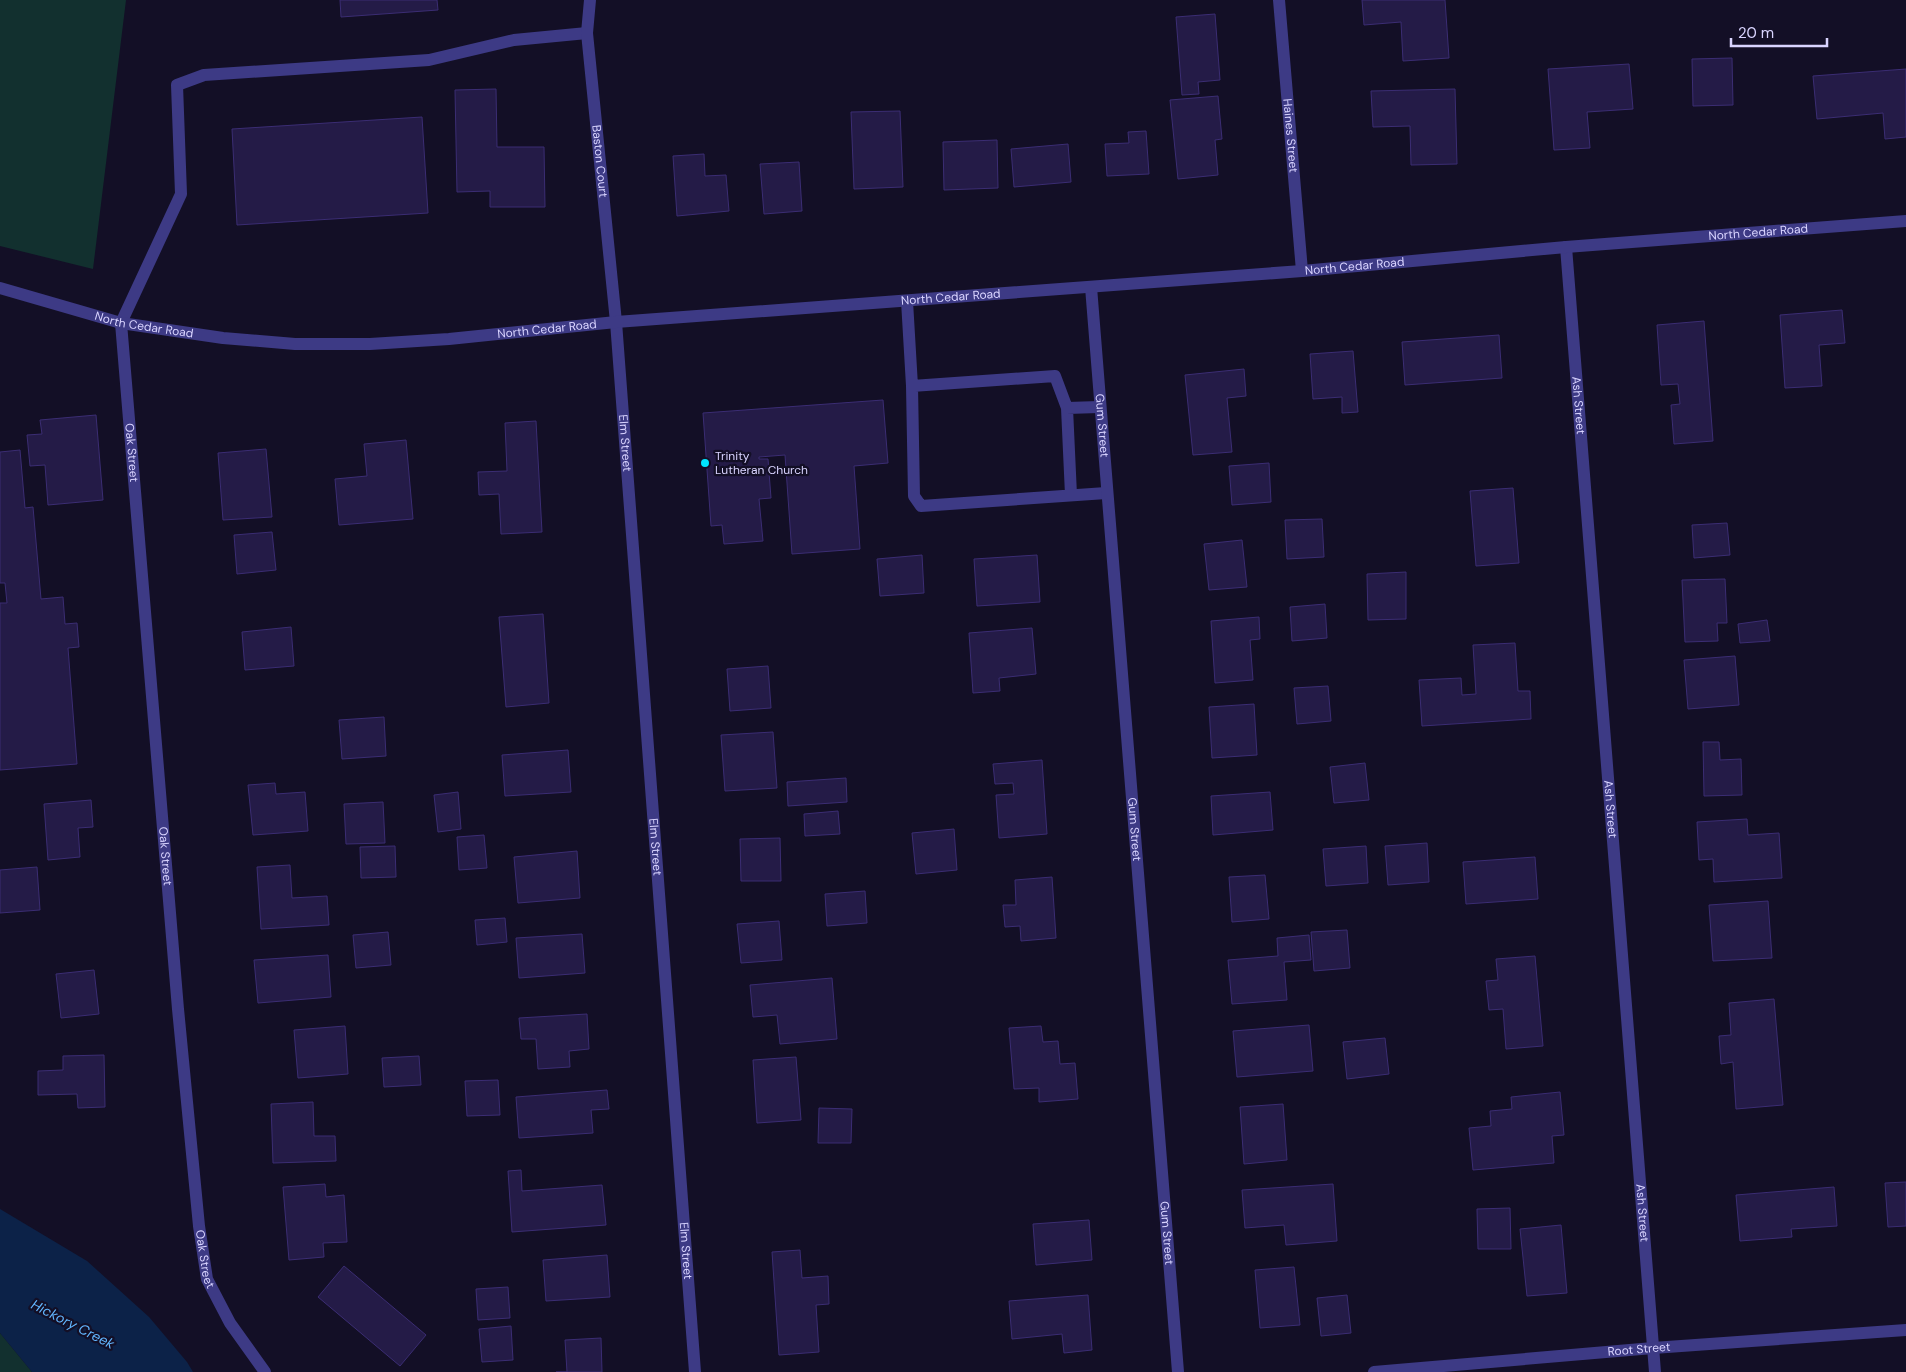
<svg xmlns="http://www.w3.org/2000/svg" width="1906" height="1372" font-family="'DM Sans',sans-serif">
  <rect width="100%" height="100%" fill="#130f26"/>
  <path fill="#12302f" d="M0,0H126L93,269L0,246Z
    M0,1333L32,1372H0Z"/>
  <path fill="#0c2248" d="M0,1209L87,1261L149,1317L187,1362L193,1372H32L0,1333Z"/>
  <path fill="#241b47" stroke="#3b2d73" d="M340,0H437L438,10L341,17Z
    M1362,0H1445L1449,58L1403,61L1401,22L1364,25Z
    M1215,14L1220,80L1198,82L1199,94L1182,95L1176,17Z
    M1732,58L1733,105L1693,106L1692,59Z
    M1629,64L1633,109L1587,112L1590,148L1554,150L1548,69Z
    M1906,69V137L1885,139L1883,113L1817,119L1813,76Z
    M496,89L497,147H544L545,207H490V191L457,192L455,90Z
    M1455,89L1457,164L1411,165L1410,126L1373,127L1371,91Z
    M1218,96L1222,139L1215,140L1218,175L1178,179L1170,100Z
    M900,111L903,187L854,189L851,112Z
    M422,117L428,213L237,225L232,129Z
    M1146,131L1149,174L1107,176L1105,144L1129,143L1128,132Z
    M997,140L998,188L944,190L943,142Z
    M1068,144L1071,182L1014,187L1011,149Z
    M704,154L705,176L726,175L729,211L677,216L673,156Z
    M799,162L802,211L764,214L760,164Z
    M1842,310L1845,343L1819,345L1822,386L1785,388L1780,315Z
    M1704,321L1713,441L1674,444L1671,405L1680,404L1678,384L1661,385L1657,325Z
    M1499,335L1502,378L1405,385L1402,342Z
    M1353,351L1358,412L1342,413V397L1313,399L1310,354Z
    M1244,369L1246,396L1227,398L1232,452L1193,455L1185,375Z
    M883,400L888,463L854,466L860,549L792,554L785,455L759,457V459H768L771,498L759,499L763,541L724,544L722,525L711,526L703,413Z
    M96,415L103,500L48,505L45,465L30,466L27,435L42,434L40,420Z
    M536,421L542,532L501,534L499,494L479,495L478,472L507,471L505,423Z
    M406,440L413,519L339,525L335,479L367,476L364,444Z
    M266,449L272,517L223,520L218,453Z
    M20,450L25,508L33,507L41,599L63,597L65,624L77,623L79,647L68,648L77,764L0,770V603H7L5,583H0V452Z
    M1269,463L1271,502L1232,505L1229,466Z
    M1513,488L1519,563L1476,566L1470,491Z
    M1322,519L1324,557L1287,559L1285,520Z
    M1727,523L1730,555L1694,558L1692,525Z
    M272,532L276,570L237,574L234,535Z
    M1242,540L1247,587L1209,590L1204,544Z
    M922,555L924,593L880,596L877,559Z
    M1037,555L1040,602L977,606L974,559Z
    M1406,572V619L1368,620L1367,574Z
    M1725,579L1727,623H1717L1718,641L1685,642L1682,580Z
    M1325,604L1327,638L1292,641L1290,607Z
    M543,614L549,703L506,707L499,617Z
    M1259,617L1260,639L1250,640L1253,680L1215,683L1211,621Z
    M1767,620L1770,641L1740,643L1738,624Z
    M291,627L294,666L245,670L242,632Z
    M1032,628L1036,674L999,678L1000,691L973,693L969,633Z
    M1515,643L1518,691H1530L1531,719L1422,726L1419,680L1461,678L1462,695L1476,694L1473,645Z
    M1735,656L1739,705L1688,709L1684,660Z
    M768,666L771,708L730,711L727,669Z
    M1328,686L1331,721L1297,724L1294,688Z
    M1254,704L1257,755L1212,758L1209,707Z
    M384,717L386,756L342,759L339,720Z
    M773,732L777,788L725,791L721,735Z
    M1703,742H1719L1720,760L1741,759L1742,795L1704,796Z
    M568,750L571,792L505,796L502,755Z
    M1042,760L1047,834L999,838L996,795L1014,794L1013,783L995,784L993,764Z
    M1365,763L1369,800L1334,803L1330,767Z
    M846,778L847,802L788,806L787,782Z
    M275,783L276,794L305,792L308,831L253,835L248,785Z
    M458,792L461,829L438,832L434,795Z
    M1270,792L1273,830L1213,835L1211,796Z
    M91,800L93,827L78,828L80,857L48,860L44,804Z
    M383,802L385,843L346,844L344,804Z
    M838,811L840,834L805,836L804,814Z
    M1747,819L1748,835L1779,833L1782,878L1714,882L1713,859L1699,860L1697,822Z
    M954,829L957,870L916,874L912,833Z
    M484,835L487,868L459,870L457,837Z
    M780,838L781,881H741L740,839Z
    M1427,843L1429,882L1388,885L1385,846Z
    M395,846L396,877L361,878L360,847Z
    M1366,846L1368,883L1326,886L1323,849Z
    M577,851L580,898L518,903L514,857Z
    M1535,857L1538,899L1466,904L1463,862Z
    M290,865L292,898L327,896L329,925L261,929L257,867Z
    M37,867L40,910L0,913V870Z
    M1265,875L1269,919L1232,922L1229,877Z
    M1052,877L1056,938L1021,941L1020,926L1005,927L1003,905H1016L1015,880Z
    M865,891L867,923L827,926L825,894Z
    M1768,901L1772,958L1713,961L1709,905Z
    M505,918L507,942L477,945L475,920Z
    M779,921L782,960L741,963L737,924Z
    M1347,930L1350,968L1314,971L1311,932Z
    M388,932L391,965L356,968L353,935Z
    M582,934L585,973L519,978L516,938Z
    M1309,935L1311,960L1284,962L1287,1000L1232,1004L1228,960L1278,956L1277,938Z
    M328,955L331,997L258,1003L254,960Z
    M1535,956L1543,1046L1506,1049L1503,1009L1489,1010L1486,981L1498,980L1496,959Z
    M94,970L99,1014L61,1018L56,974Z
    M832,978L837,1039L780,1044L777,1015L753,1017L750,985Z
    M1774,999L1783,1105L1736,1109L1733,1062L1721,1064L1719,1036L1731,1035L1729,1003Z
    M587,1014L589,1049L569,1051L570,1067L538,1069L536,1039H521L519,1018Z
    M1309,1025L1313,1071L1237,1077L1233,1031Z
    M345,1026L348,1074L298,1078L294,1030Z
    M1041,1026L1043,1042L1058,1041L1060,1064L1075,1063L1078,1099L1039,1102V1088L1014,1089L1009,1028Z
    M1385,1038L1389,1074L1347,1079L1343,1042Z
    M104,1055L105,1107L78,1108L77,1094L38,1095V1071L63,1070V1056Z
    M419,1056L421,1085L384,1087L382,1058Z
    M796,1057L801,1120L757,1123L753,1060Z
    M498,1080L500,1115L467,1116L465,1081Z
    M607,1090L609,1109L591,1110L593,1133L519,1138L516,1097Z
    M1560,1092L1564,1135L1552,1136L1554,1163L1473,1170L1469,1128L1491,1126L1490,1111L1512,1109L1511,1097Z
    M313,1102L314,1136H335L336,1161L273,1163L271,1104Z
    M1283,1104L1287,1160L1244,1164L1240,1107Z
    M819,1108L852,1109L851,1143H818Z
    M521,1170L522,1191L602,1185L606,1225L512,1232L508,1171Z
    M1906,1182V1226L1888,1227L1885,1183Z
    M325,1184L326,1197L344,1195L347,1242L323,1243L324,1257L289,1260L283,1187Z
    M1333,1184L1337,1241L1286,1245L1284,1225L1245,1228L1242,1190Z
    M1834,1187L1837,1226L1791,1229L1792,1237L1740,1241L1736,1195Z
    M1510,1208L1511,1249H1478L1477,1209Z
    M1089,1220L1092,1260L1036,1265L1033,1224Z
    M1561,1225L1567,1293L1527,1296L1520,1229Z
    M800,1250L802,1278L828,1276L829,1304L816,1305L819,1352L779,1355L772,1252Z
    M607,1255L610,1297L546,1301L543,1260Z
    M344,1266L426,1335L400,1366L318,1297Z
    M1294,1267L1300,1325L1260,1328L1255,1270Z
    M508,1287L510,1318L478,1320L476,1289Z
    M1088,1295L1092,1350L1064,1353L1062,1334L1012,1339L1009,1301Z
    M1347,1295L1351,1333L1321,1336L1317,1298Z
    M511,1326L513,1360L482,1362L479,1329Z
    M601,1338L602,1372H556H567L565,1340Z"/>
  <g fill="none" stroke-linecap="round" stroke-linejoin="round">
    <path stroke="#3d3a85" stroke-width="12" d="M907,301L912,386L1055,376L1067,408L1099,407
      M121,323L181,194L177,85L204,75L429,60L514,40L587,33
      M912,386L914,496L921,506L1106,493
      M1067,408L1071,495"/>
    <g stroke="#3d3a85" stroke-width="12">
      <path id="s1" d="M590,0L587,33L616,322L695,1372"/>
      <path id="s2" d="M1279,0L1302,271"/>
      <path id="s3" d="M1566,247L1655,1372"/>
      <path id="s4" d="M1091,287L1178,1372"/>
      <path id="s5" d="M121,323L178,1009L199,1226L207,1279L230,1323L265,1372"/>
      <path id="s6" d="M1374,1372L1653,1348L1906,1330"/>
    </g>
    <path stroke="#3d3a85" stroke-width="12" id="s7" d="M0,288L121,323L223,338L295,344H370L449,339L616,322L1302,271L1566,247L1906,221"/>
  </g>
  <circle fill="#00e5ff" stroke="#130f26" stroke-width="2" cx="705" cy="463" r="5"/>
  <g text-anchor="middle" stroke-width="4.5" stroke-linejoin="round" paint-order="stroke">
    <g font-size="12" fill="#d9d4ff" stroke="#130f26">
      <text dy="4" stroke="none"><textPath href="#s2" startOffset="136">Haines Street</textPath></text>
      <text dy="4" stroke="none"><textPath href="#s1" startOffset="162">Baston Court</textPath></text>
      <text dy="4" stroke="none"><textPath href="#s7" startOffset="1769">North Cedar Road</textPath></text>
      <text dy="4" stroke="none"><textPath href="#s7" startOffset="1364">North Cedar Road</textPath></text>
      <text dy="4" stroke="none"><textPath href="#s7" startOffset="959">North Cedar Road</textPath></text>
      <text dy="4" stroke="none"><textPath href="#s7" startOffset="149">North Cedar Road</textPath></text>
      <text dy="4" stroke="none"><textPath href="#s7" startOffset="554">North Cedar Road</textPath></text>
      <text dy="4" stroke="none"><textPath href="#s3" startOffset="159">Ash Street</textPath></text>
      <text dy="4" stroke="none"><textPath href="#s4" startOffset="139">Gum Street</textPath></text>
      <text dy="4" stroke="none"><textPath href="#s1" startOffset="445">Elm Street</textPath></text>
      <text dy="4" stroke="none"><textPath href="#s5" startOffset="130">Oak Street</textPath></text>
      <text dy="4" stroke="none"><textPath href="#s3" startOffset="564">Ash Street</textPath></text>
      <text dy="4" stroke="none"><textPath href="#s4" startOffset="544">Gum Street</textPath></text>
      <text dy="4" stroke="none"><textPath href="#s1" startOffset="850">Elm Street</textPath></text>
      <text dy="4" stroke="none"><textPath href="#s5" startOffset="535">Oak Street</textPath></text>
      <text dy="4" stroke="none"><textPath href="#s3" startOffset="969">Ash Street</textPath></text>
      <text dy="4" stroke="none"><textPath href="#s4" startOffset="949">Gum Street</textPath></text>
      <text dy="4" stroke="none"><textPath href="#s1" startOffset="1255">Elm Street</textPath></text>
      <text dy="4" stroke="none"><textPath href="#s5" startOffset="940">Oak Street</textPath></text>
      <text dy="4" stroke="none"><textPath href="#s6" startOffset="266">Root Street</textPath></text>
    </g>
    <g font-size="12" fill="#d9d4ff" stroke="#130f26" text-anchor="start">
      <text x="715" y="460">Trinity<tspan x="715" dy="14">Lutheran Church</tspan></text>
    </g>
    <g font-size="14" font-style="italic" fill="#62b6ff" stroke="#130f26">
      <text transform="translate(73 1324) rotate(27)" y="5">Hickory Creek</text>
    </g>
  </g>
  <path d="M1731 38v8h96v-8" fill="none" stroke="#d9d4ff" stroke-width="2.5"/>
  <text x="1738" y="38" font-size="15" fill="#d9d4ff" stroke="#130f26" stroke-width="4" paint-order="stroke">20 m</text>
</svg>
